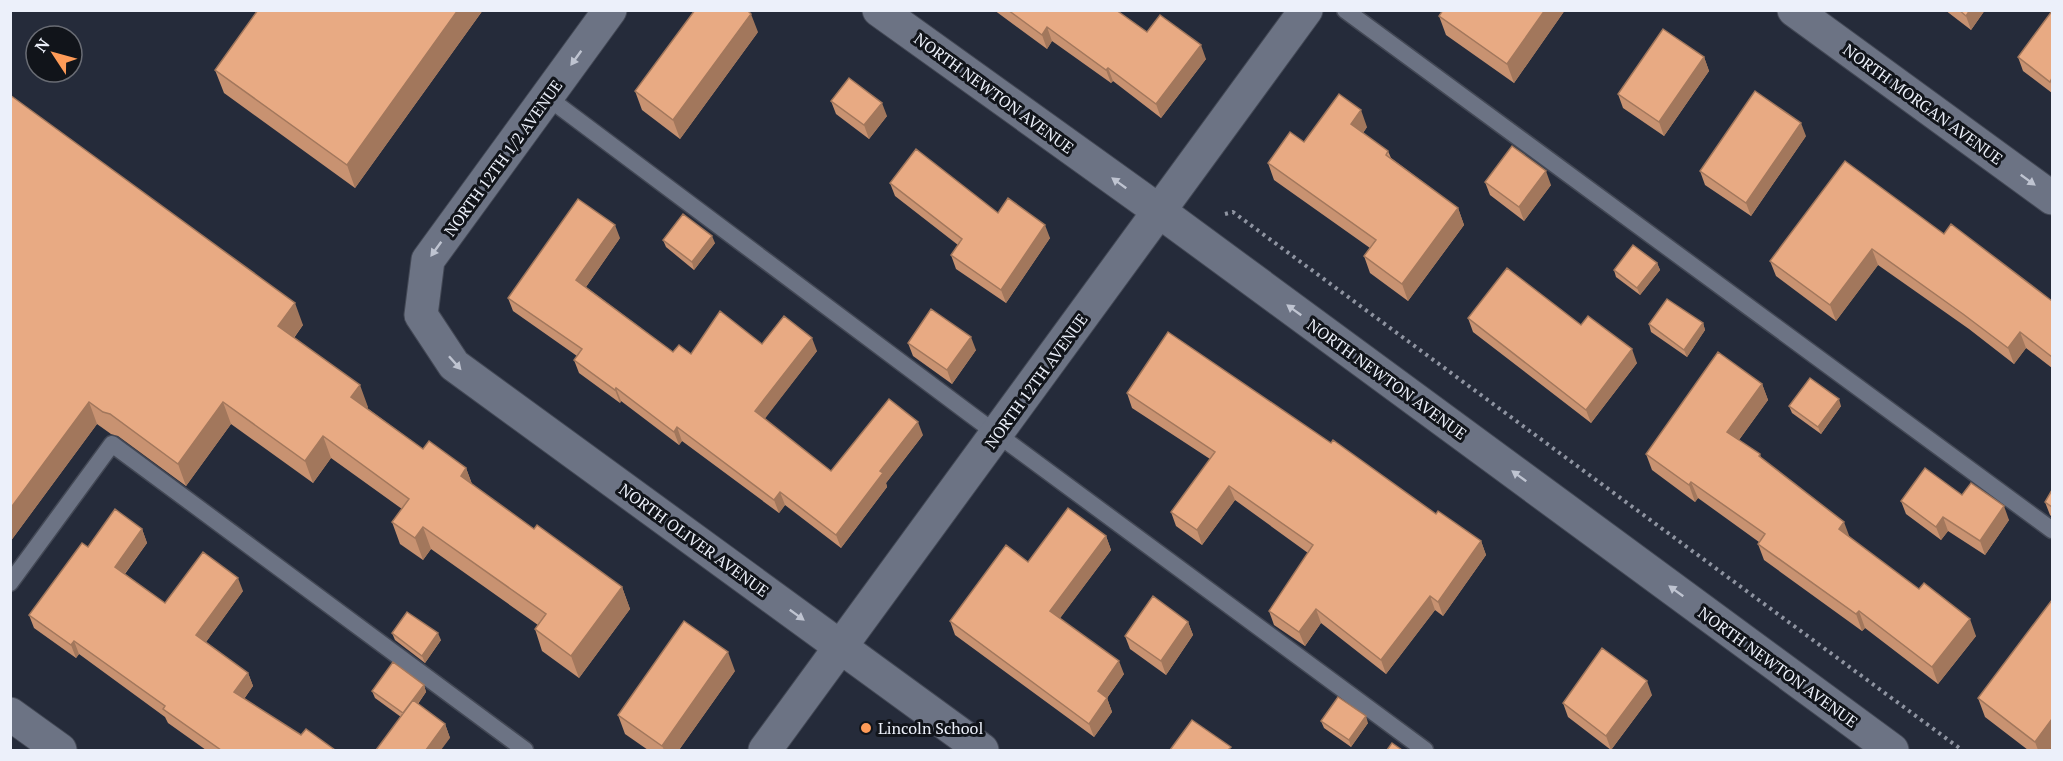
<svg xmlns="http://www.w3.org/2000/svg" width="2063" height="761" font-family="'PT Serif',serif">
  <rect width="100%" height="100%" fill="#252b3a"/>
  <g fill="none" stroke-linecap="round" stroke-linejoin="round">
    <defs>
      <path id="lane" d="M1345,10L2052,530
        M547,97L970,414L1425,750
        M10,583L112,444L525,750"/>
      <path id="street" d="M610,10L428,260L421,315L454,365L982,750
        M879,10L1159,211L1892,750
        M1794,10L2052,198
        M765,750L1306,10"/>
      <path id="secondary" d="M10,714L60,750"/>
    </defs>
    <use href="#lane" stroke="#434855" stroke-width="19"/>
    <use href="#street" stroke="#434855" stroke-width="35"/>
    <use href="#secondary" stroke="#434855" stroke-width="35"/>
    <path stroke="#8f94a1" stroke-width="4" stroke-dasharray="3 4.5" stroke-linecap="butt" d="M1225,214L1233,212L1962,750"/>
    <use href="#lane" stroke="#6c7384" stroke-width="16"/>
    <use href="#street" stroke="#6c7384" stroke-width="33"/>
    <use href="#secondary" stroke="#6c7384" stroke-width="33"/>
  </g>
  <path fill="#c89271" d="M483,10L355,188L224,93L215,70Z
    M994,10H1116L1147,32L1206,59L1161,118L1113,81L1111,83L1052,41L1047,49Z
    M1443,10H1565L1514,83L1446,35L1439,16Z
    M1945,10H1985L1971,30Z
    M2052,11V93L2023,71L2018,57Z
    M758,32L680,139L642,110L635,91Z
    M1704,57L1709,71L1664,136L1623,108L1618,94Z
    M10,95L303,325L294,338L368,407L367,408L423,449L466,468L472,484L534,529L622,587L630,609L579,678L542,651L535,629L538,625L431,549L423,560L400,544L392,522L402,509L331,458L313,483L231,424L186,486L118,436L111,434L97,424L10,542Z
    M831,101L887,116L869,139L836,114Z
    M1367,127L1363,133L1388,151L1391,158L1458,208L1464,225L1408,301L1370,273L1364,256L1370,248L1274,180L1268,163L1304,142Z
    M1806,136L1751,216L1705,185L1700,171Z
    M1485,182L1551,185L1524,221L1490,195Z
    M890,183L998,213L1050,238L1006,303L956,269L951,255L958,245L895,196Z
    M1944,234L2052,301V368L2026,348L2014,364L1969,329L1878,265L1836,321L1776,276L1770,261Z
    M620,238L586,287L673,352L691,354L762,344L817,351L764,419L831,471L923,435L886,483L887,487L841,548L785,505L779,513L682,441L679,445L621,401L620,403L579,373L574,360L577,356L513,311L508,298Z
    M663,240L715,243L694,270L666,247Z
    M1657,263L1660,270L1640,295L1616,277L1614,270Z
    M1468,318L1581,325L1637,363L1591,423L1473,332Z
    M1703,323L1705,330L1687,357L1651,332L1649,324Z
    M908,343L976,350L952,384L913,356Z
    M1762,384L1768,400L1739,440L1760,454L1761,458L1849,537L1976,636L1938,684L1865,628L1862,631L1764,560L1758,544L1759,542L1698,498L1695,502L1652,470L1646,454Z
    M1127,393L1436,514L1481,541L1486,555L1443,616L1435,610L1386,674L1321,623L1305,646L1274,625L1269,611L1308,553L1235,500L1202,545L1176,526L1171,512L1210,459L1132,408Z
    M1789,406H1841L1821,434L1792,413Z
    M2052,490V517L2050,515L2045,502Z
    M1962,495L2009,520L1985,555L1948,531L1941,540L1906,514L1901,501Z
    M142,529L147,543L125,574L165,603L243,591L206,642L248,673L253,686L244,699L301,735L335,750H206L168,723L165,717L79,654L76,658L34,628L29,615L88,547Z
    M1106,536L1111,550L1060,618L1124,674L1107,698L1112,712L1094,737L955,635L950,621L1028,562Z
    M1188,622L1193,635L1166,675L1130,649L1125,636Z
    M392,633L441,640L425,663L395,640Z
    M735,671L679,750H648L625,734L618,715Z
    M424,685L426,692L418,704L445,724L450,738L401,717L375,698L372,691Z
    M1652,695L1611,750L1568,717L1563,703Z
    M1978,698L2050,750H2028L1985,717Z
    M1321,721L1368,723L1351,747L1324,728Z"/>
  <path fill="#a2775c" d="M458,10H483L355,188L347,165Z
    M1545,10H1565L1514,83L1507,64Z
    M1970,10H1985L1971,30L1966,16Z
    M751,14L758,32L680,139L673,120Z
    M1047,27L1052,41L1047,49L1042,35Z
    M1201,45L1206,59L1161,118L1156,104Z
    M1704,57L1709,71L1664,136L1659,122Z
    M1108,68L1113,81L1111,83L1106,70Z
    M882,103L887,116L869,139L864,125Z
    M1361,110L1367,127L1357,141L1351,124Z
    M1801,123L1806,136L1751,216L1746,203Z
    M1546,171L1551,185L1524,221L1519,207Z
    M1458,208L1464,225L1408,301L1402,284Z
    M615,225L620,238L581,294L576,280Z
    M1045,225L1050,238L1006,303L1001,290Z
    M712,236L715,243L694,270L692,262Z
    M1872,249L1878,265L1836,321L1830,305Z
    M1657,263L1660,270L1640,295L1637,288Z
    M295,303L303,325L286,348L278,326Z
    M1703,323L1705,330L1687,357L1684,350Z
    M2020,332L2026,348L2014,364L2008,348Z
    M971,337L976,350L952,384L947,370Z
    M812,338L817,351L760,425L755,411Z
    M1632,349L1637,363L1591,423L1586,410Z
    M1762,384L1768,400L1733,448L1727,432Z
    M360,385L368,407L359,419L351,397Z
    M616,388L621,401L620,403L615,390Z
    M1839,399L1841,406L1821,434L1818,427Z
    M89,402L97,424L10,542V509Z
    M223,402L231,424L186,486L178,464Z
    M918,422L923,435L886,483L887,487L841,548L836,535L880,471Z
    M677,427L682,441L679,445L674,432Z
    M323,436L331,458L313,483L305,461Z
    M466,468L474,490L461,476Z
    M1691,482L1698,498L1695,502L1689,485Z
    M1229,486L1235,500L1202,545L1197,530Z
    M780,492L785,505L779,513L774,500Z
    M2004,506L2009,520L1985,555L1980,541Z
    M1943,517L1948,531L1941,540L1936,527Z
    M1844,522L1850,538L1839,529Z
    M423,527L431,549L423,560L415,538Z
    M142,529L147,543L120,580L115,567Z
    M1106,536L1111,550L1055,625L1050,611Z
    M1481,541L1486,555L1443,616L1438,602Z
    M238,578L243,591L201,649L196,635Z
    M622,587L630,609L579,678L571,656Z
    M1430,596L1435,610L1386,674L1381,660Z
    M1316,609L1321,623L1305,646L1299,632Z
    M1859,611L1865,628L1862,631L1856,614Z
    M1970,619L1976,636L1938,684L1932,667Z
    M1188,622L1193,635L1166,675L1161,661Z
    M438,633L441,640L425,663L422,656Z
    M74,641L79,654L76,658L71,645Z
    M728,652L735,671L679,750H664L662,746Z
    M1119,661L1124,674L1107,698L1112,712L1094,737L1089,724L1098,691Z
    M248,673L253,686L239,706L234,692Z
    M1647,681L1652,695L1611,750L1606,736Z
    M424,685L426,692L406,720L403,713Z
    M1366,716L1368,723L1351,747L1349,740Z
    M2052,719V747L2050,750H2038L2035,742Z
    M445,724L450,738L441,750H426Z"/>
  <path fill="#e8aa83" stroke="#a2775c" stroke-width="1.5" d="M258,10H458L347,165L215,70Z
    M695,10H747L751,14L673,120L635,91Z
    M1008,10H1116L1147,32L1160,15L1201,45L1156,104L1108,68L1106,70L1047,27L1042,35Z
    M1443,10H1545L1507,64L1439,16Z
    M1959,10H1970L1966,16Z
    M2052,11V78L2050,82L2018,57Z
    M1663,29L1704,57L1659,122L1618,94Z
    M849,78L882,103L864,125L831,101Z
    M1755,91L1801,123L1746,203L1700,171Z
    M1339,94L1361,110L1351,124L1388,151L1386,155L1458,208L1402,284L1364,256L1376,240L1268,163L1290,132L1304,142Z
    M10,95L295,303L278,326L360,385L351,397L423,449L429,441L466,468L461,476L534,529L537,525L622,587L571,656L535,629L546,614L423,527L415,538L392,522L409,499L323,436L305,461L223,402L178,464L110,414L103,412L89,402L10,509Z
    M1512,146L1546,171L1519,207L1485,182Z
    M916,149L998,213L1008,198L1045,225L1001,290L951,255L962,239L890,183Z
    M1845,161L1944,234L1951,224L2052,301V357L2020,332L2008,348L1963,314L1872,249L1830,305L1770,261Z
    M578,199L615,225L576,280L673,352L679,345L691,354L720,311L762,344L784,316L812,338L755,411L831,471L889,399L918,422L880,471L883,473L836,535L780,492L774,500L677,427L674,432L616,388L615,390L574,360L582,349L508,298Z
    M683,214L712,236L692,262L663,240Z
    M1633,245L1657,263L1637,288L1614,270Z
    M1507,268L1581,325L1588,316L1632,349L1586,410L1468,318Z
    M1667,299L1703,323L1684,350L1649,324Z
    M931,309L971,337L947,370L908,343Z
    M1168,332L1331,443L1333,440L1436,514L1438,511L1481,541L1438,602L1430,596L1381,660L1316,609L1299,632L1269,611L1313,545L1229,486L1197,530L1171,512L1215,452L1127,393Z
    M1718,352L1762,384L1727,432L1760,454L1759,456L1844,522L1839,529L1919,589L1924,583L1970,619L1932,667L1859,611L1856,614L1758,544L1765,534L1691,482L1689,485L1646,454Z
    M1810,378L1839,399L1818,427L1789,406Z
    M1925,468L1962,495L1971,483L2004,506L1980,541L1943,517L1936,527L1901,501Z
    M2052,490V507L2045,502Z
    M1068,508L1106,536L1050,611L1119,661L1098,691L1107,698L1089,724L950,621L1006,545L1028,562Z
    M115,509L142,529L115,567L165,603L203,552L238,578L196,635L248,673L234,692L301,735L306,729L335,750H221L163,709L165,706L74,641L71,645L29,615L82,543L88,547Z
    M1153,596L1188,622L1161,661L1125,636Z
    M2052,600V719L2035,742L1978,698Z
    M407,612L438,633L422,656L392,633Z
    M684,621L728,652L662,746L618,715Z
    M1602,648L1647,681L1606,736L1563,703Z
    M393,662L424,685L403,713L372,691Z
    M1338,697L1366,716L1349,740L1321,721Z
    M413,700L445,724L426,750H376Z
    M1192,720L1231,747L1228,750H1170Z
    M1392,743L1402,750H1387Z"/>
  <defs><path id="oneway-solid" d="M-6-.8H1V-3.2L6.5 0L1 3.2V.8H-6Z" transform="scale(1.5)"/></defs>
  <g fill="#bfc4d1">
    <use href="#oneway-solid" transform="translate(576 58) rotate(126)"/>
    <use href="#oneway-solid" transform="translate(2028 180) rotate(36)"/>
    <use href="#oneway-solid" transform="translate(1119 183) rotate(-144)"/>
    <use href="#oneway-solid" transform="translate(436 249) rotate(126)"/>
    <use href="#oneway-solid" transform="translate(1294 310) rotate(-144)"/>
    <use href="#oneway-solid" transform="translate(455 363) rotate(48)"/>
    <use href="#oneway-solid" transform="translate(1519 476) rotate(-144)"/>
    <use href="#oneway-solid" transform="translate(1676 591) rotate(-144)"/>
    <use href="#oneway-solid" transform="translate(797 615) rotate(36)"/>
  </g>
  <circle fill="#fe9b58" stroke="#11141a" stroke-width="2" cx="866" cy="728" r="6"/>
  <g text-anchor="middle" stroke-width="6" stroke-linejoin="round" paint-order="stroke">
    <g font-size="16" fill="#ecf0fa" stroke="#11141a">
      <text transform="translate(994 93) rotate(36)" y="6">NORTH NEWTON AVENUE</text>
      <text transform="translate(1923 104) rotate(36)" y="6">NORTH MORGAN AVENUE</text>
      <text transform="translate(503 158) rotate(-54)" y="6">NORTH 12TH 1/2 AVENUE</text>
      <text transform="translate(1387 379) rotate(36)" y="6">NORTH NEWTON AVENUE</text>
      <text transform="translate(1036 381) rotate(-54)" y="6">NORTH 12TH AVENUE</text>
      <text transform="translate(694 540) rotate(36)" y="6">NORTH OLIVER AVENUE</text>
      <text transform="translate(1778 667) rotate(36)" y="6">NORTH NEWTON AVENUE</text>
    </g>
    <g font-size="16" fill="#ecf0fa" stroke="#11141a" text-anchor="start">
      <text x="878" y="734">Lincoln School</text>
    </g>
  </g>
  <rect width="2063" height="761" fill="none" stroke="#ecf0fa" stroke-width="24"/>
  <g transform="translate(54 54) rotate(306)"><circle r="28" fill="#11141a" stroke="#696c74" stroke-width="1.5"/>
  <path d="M0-4.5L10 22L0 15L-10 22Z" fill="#fe9b58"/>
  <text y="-9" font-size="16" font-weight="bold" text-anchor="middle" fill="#ecf0fa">N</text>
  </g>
</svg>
